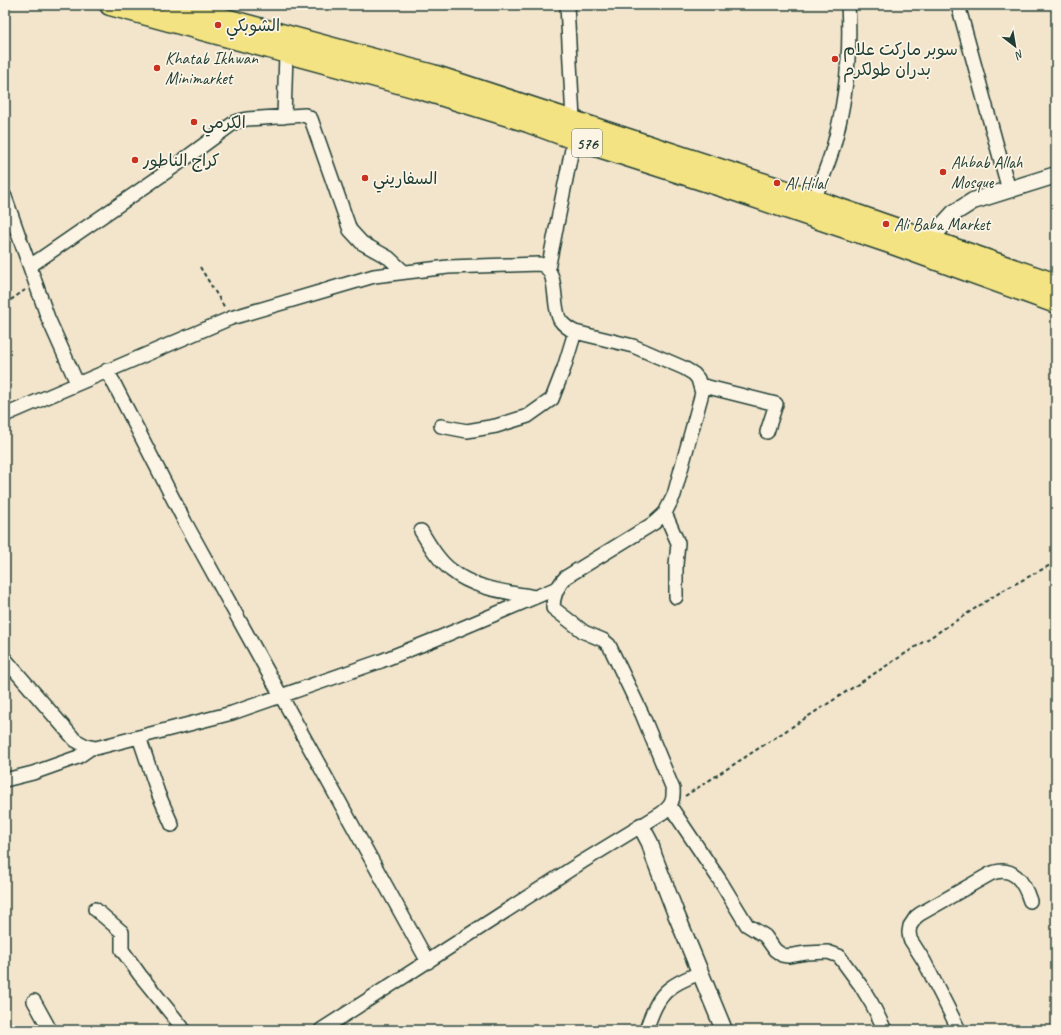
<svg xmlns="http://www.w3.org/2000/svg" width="1061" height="1035" font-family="Caveat,'Playpen Sans Arabic',sans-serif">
  <rect width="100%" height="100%" fill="#f3e5cc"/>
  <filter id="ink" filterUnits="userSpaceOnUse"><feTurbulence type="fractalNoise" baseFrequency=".025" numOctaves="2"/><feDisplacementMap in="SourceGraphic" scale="8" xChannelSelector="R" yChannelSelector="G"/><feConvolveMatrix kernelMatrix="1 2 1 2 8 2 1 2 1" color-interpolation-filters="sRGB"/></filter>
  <g filter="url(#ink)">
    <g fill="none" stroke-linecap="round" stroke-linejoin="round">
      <defs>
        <path id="minor" d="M958,5L1009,190
          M284,117L286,53
          M5,197L48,318L77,383
          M814,200C821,182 828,165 833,148C846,101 851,53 848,5
          M30,266L175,166L235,122L247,119L305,115L311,119L350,230L362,243L389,258L404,272
          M548,269L574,139L567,5
          M107,370L185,522L428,962
          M700,385L776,404L767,432
          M5,415L231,318L374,276L448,267L539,264C560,268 551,304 560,320C564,326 569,329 575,332L633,346L684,368L694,374L698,379L702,393L674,495L665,513L654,523L566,577C557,586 553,595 553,608L584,632L603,640L609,645L642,714L673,789C674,801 671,806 662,813L582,862L321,1030
          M441,426L467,431L496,426L528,416L552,399L564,368L575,332
          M665,513L678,543L676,565V597
          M421,531C429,544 438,560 451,570C474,589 507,592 535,597
          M5,659L75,740L86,746L96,748L232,713L381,661L441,637L557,588
          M139,737L158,793L172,825
          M5,780L33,773L78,757L91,748
          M670,806L719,879L747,925L765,936L775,950L782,955L788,956L806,953L828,952L839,956L861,986L872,1004L885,1030
          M95,909L122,932V950L140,975L182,1027V1030
          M34,1001L50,1030
          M646,1030C651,1016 657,998 669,989C678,981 690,977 700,973
          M959,1030L924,961L910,939L909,932L910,926L916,917L920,914L990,874C1013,864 1024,882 1030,901"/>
        <path id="tertiary" d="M929,240L954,213L973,201L1056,175
          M641,826L650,843L654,857L676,914L724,1030"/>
        <path id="primary" d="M110,5L417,88L528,122L574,139L733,190L890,243L1056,303
          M173,5L433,75L814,200L1056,284"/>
      </defs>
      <use href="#minor" stroke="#1f3d34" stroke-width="16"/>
      <use href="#tertiary" stroke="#1f3d34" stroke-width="19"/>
      <use href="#primary" stroke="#1f3d34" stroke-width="23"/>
      <path stroke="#1f3d34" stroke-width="2" stroke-dasharray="4 3" stroke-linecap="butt" d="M200,267L225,308
        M5,304L25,290
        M685,796L1002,591L1056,562"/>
      <use href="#minor" stroke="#fcf5e5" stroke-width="13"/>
      <use href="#tertiary" stroke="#fcf5e5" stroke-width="16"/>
      <use href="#primary" stroke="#f4e382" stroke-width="20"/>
    </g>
  </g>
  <g fill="#c8321e" stroke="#fcf5e5" stroke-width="1.5">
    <circle cx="218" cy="25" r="4"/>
    <circle cx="835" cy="59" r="4"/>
    <circle cx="157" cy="68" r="4"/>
    <circle cx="194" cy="122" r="4"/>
    <circle cx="135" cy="160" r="4"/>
    <circle cx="943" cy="172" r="4"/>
    <circle cx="365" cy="178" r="4"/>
    <circle cx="777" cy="183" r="4"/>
    <circle cx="886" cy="224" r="4"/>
  </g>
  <g text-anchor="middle" stroke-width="3.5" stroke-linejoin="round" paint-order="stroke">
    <rect fill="#fcf5e5" stroke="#617469" stroke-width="1" x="572" y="129" width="30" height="28" rx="3"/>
    <g font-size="16" font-weight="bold" fill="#1f3d34">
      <text x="587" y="149">576</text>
    </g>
    <g font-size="17" fill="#1f3d34" stroke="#fcf5e5" text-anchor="start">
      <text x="226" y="31">الشوبكي</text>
      <text x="843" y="55">سوبر ماركت علام<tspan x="843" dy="20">بدران طولكرم</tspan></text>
      <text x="165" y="64">Khatab Ikhwan<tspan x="165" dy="20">Minimarket</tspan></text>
      <text x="202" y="128">الكرمي</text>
      <text x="143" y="166">كراج الناطور</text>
      <text x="951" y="168">Ahbab Allah<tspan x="951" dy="20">Mosque</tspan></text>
      <text x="373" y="184">السفاريني</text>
      <text x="785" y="189">Al Hilal</text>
      <text x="894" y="230">Ali Baba Market</text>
    </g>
  </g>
  <rect width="1061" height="1035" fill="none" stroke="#fcf5e5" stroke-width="20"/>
  <rect x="10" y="10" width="1041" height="1015" fill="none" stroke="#1f3d34" stroke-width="1.5" filter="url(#ink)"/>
  <g transform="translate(1015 46) rotate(149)" stroke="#fcf5e5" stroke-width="3" paint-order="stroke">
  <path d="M0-3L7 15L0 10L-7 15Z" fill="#1f3d34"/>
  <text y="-6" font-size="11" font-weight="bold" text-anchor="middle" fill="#1f3d34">N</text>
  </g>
</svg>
